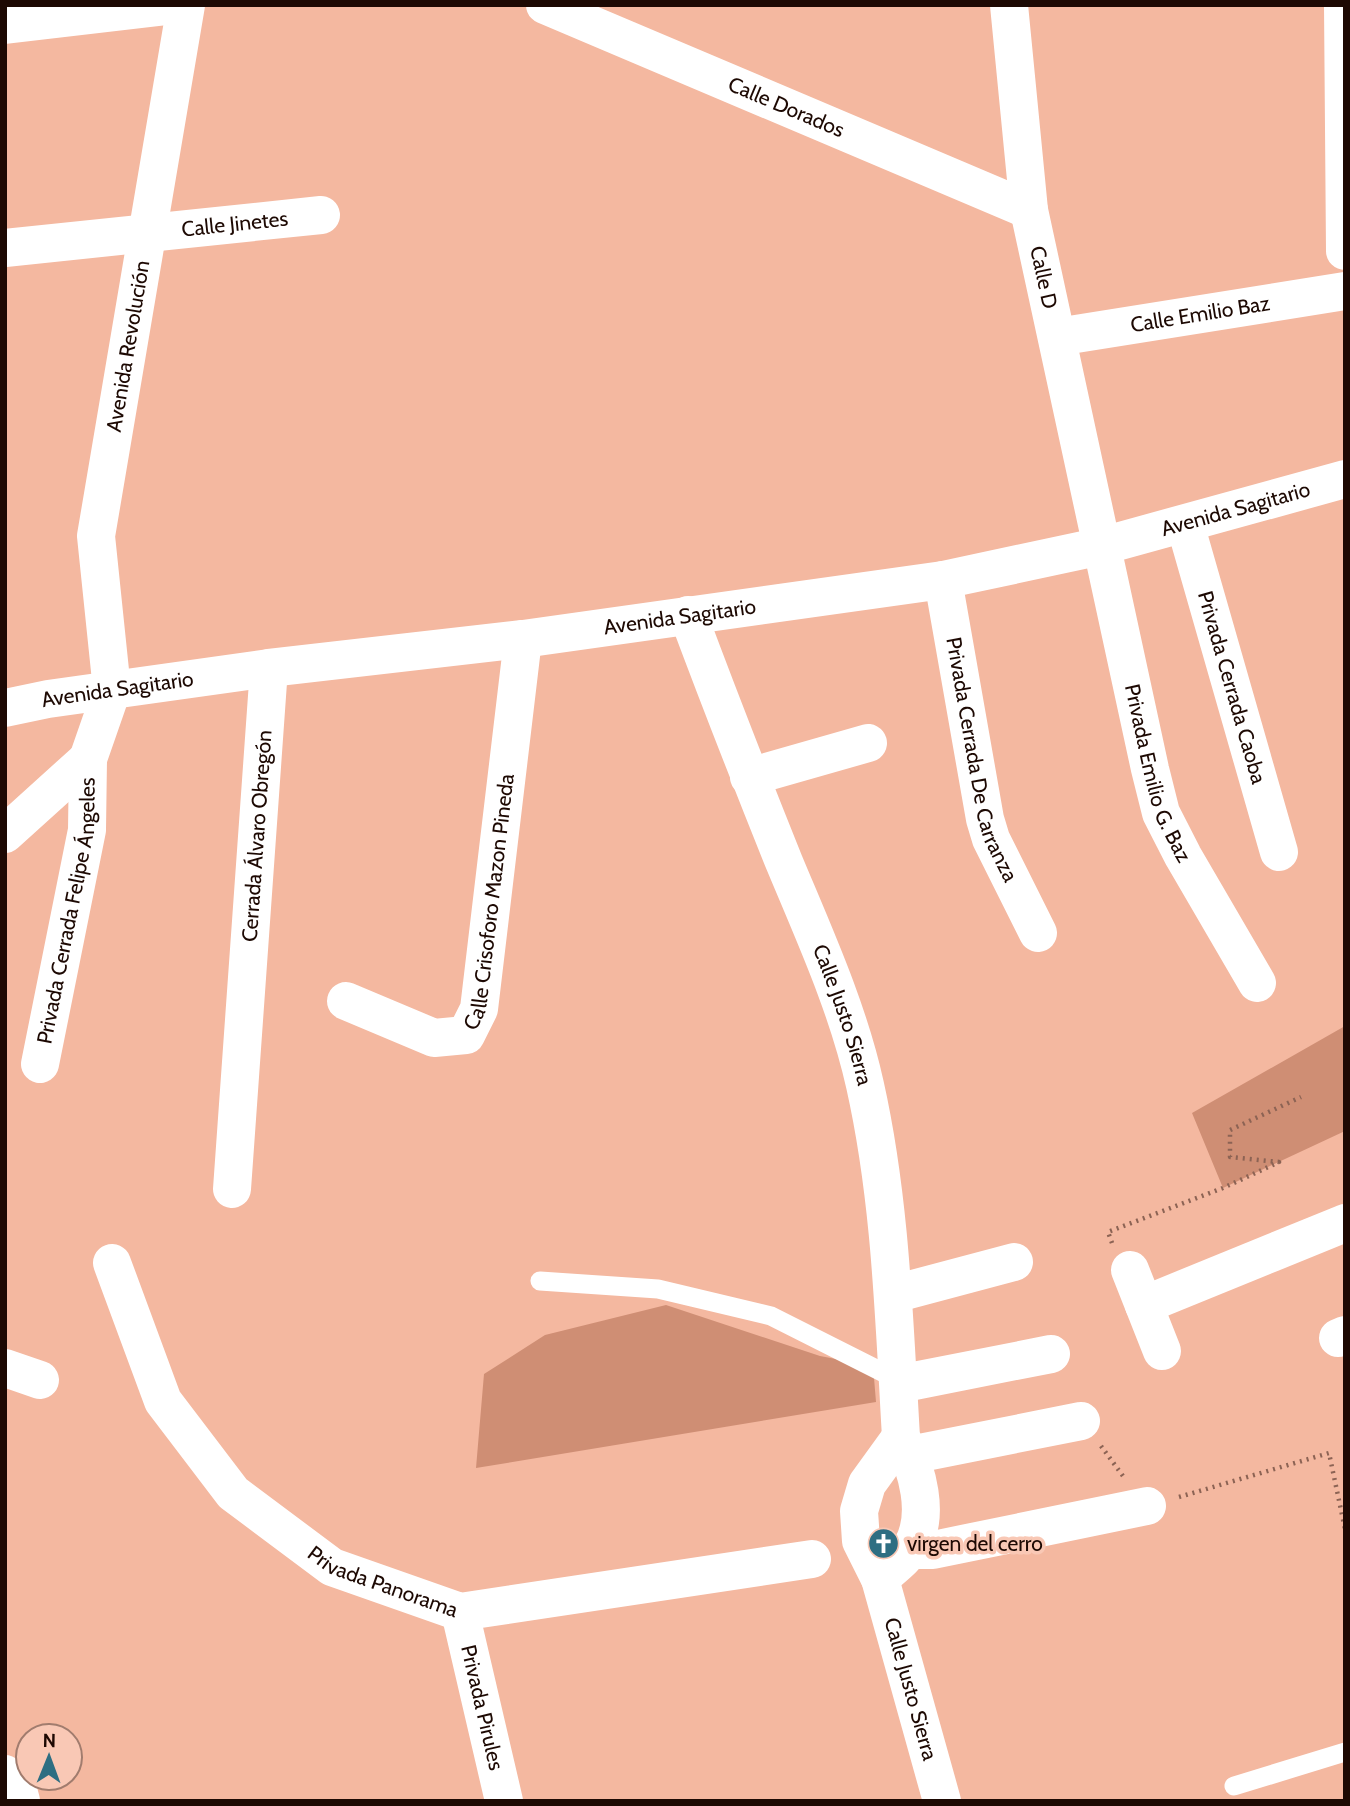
<svg xmlns="http://www.w3.org/2000/svg" width="1350" height="1806" font-family="Cabin,sans-serif">
  <rect width="100%" height="100%" fill="#f4b8a0"/>
  <path fill="#cf8e74" d="M1345,1026V1131L1223,1188L1192,1113Z
    M666,1305L820,1356L873,1366L876,1402L476,1468L484,1374L545,1335Z"/>
  <g fill="none" stroke-linecap="round" stroke-linejoin="round">
    <path stroke="#8c6354" stroke-width="4.5" stroke-dasharray="2 5" stroke-linecap="butt" d="M1112,1243L1108,1232L1223,1188L1279,1162L1230,1157V1130L1301,1097
      M1101,1446L1123,1476
      M1179,1497L1329,1453L1345,1529"/>
    <path stroke="#fff" stroke-width="19" d="M540,1281L658,1289L771,1316L898,1380
      M1234,1786L1345,1752"/>
    <g stroke="#fff" stroke-width="38">
      <path id="s1" d="M545,5L1029,210"/>
      <path id="s2" d="M1009,5L1029,210L1150,769L1161,813L1183,856L1257,983"/>
      <path d="M1343,5L1345,251"/>
      <path d="M5,25L176,5"/>
      <path id="s3" d="M5,248L321,215"/>
      <path id="s4" d="M1057,337L1345,291"/>
      <path id="s5" d="M1185,524L1279,852"/>
      <path id="s6" d="M943,580L985,819L991,839L1038,933"/>
      <path id="s7" d="M688,615C719,698 751,780 784,862C814,934 848,1008 865,1085C891,1201 894,1320 901,1437C917,1469 931,1515 911,1548C905,1559 890,1569 880,1579"/>
      <path d="M749,777L868,743"/>
      <path d="M5,834L88,759"/>
      <path id="s8" d="M346,1001L434,1038L466,1035L479,1009L523,639"/>
      <path id="s9" d="M40,1064L87,830L88,759L112,690L96,536L186,5"/>
      <path id="s10" d="M232,1189L269,668"/>
      <path id="s11" d="M112,1263L163,1401L233,1493L332,1567L460,1612L812,1559"/>
      <path d="M1130,1270L1162,1351"/>
      <path d="M894,1294L1014,1262"/>
      <path d="M1144,1305L1345,1223"/>
      <path d="M1338,1338L1345,1335"/>
      <path d="M5,1368L40,1380"/>
      <path d="M898,1380L909,1382L1051,1354"/>
      <path id="s12" d="M901,1437L867,1484L859,1511L861,1541L880,1579L942,1801"/>
      <path d="M910,1455L1081,1421"/>
      <path d="M910,1550H933L1147,1506"/>
      <path id="s13" d="M460,1612L504,1801"/>
      <path d="M5,1774L17,1786L21,1801"/>
    </g>
    <path stroke="#fff" stroke-width="38" id="s14" d="M5,708L48,699L269,668L523,639L943,580L1102,546L1345,479"/>
  </g>
  <defs>
    <symbol id="church-disc" viewBox="-11 -11 22 22"><circle r="9.5" fill="#2e6e82" stroke="#f9c8b5"/><path d="M-1.2-6h2.4v3.5h3.3v2.4h-3.3V6h-2.4V-.1h-3.3v-2.4h3.3Z" fill="#fff"/></symbol>
  </defs>
  <g fill-rule="evenodd">
    <use href="#church-disc" x="866" y="1526" width="35" height="35"/>
  </g>
  <g text-anchor="middle" stroke-width="7" stroke-linejoin="round" paint-order="stroke">
    <g font-size="21" fill="#1d0903" stroke="#f9c8b5">
      <text dy="7" stroke="none"><textPath href="#s1" startOffset="262">Calle Dorados</textPath></text>
      <text dy="7" stroke="none"><textPath href="#s3" startOffset="231">Calle Jinetes</textPath></text>
      <text dy="7" stroke="none"><textPath href="#s2" startOffset="275">Calle D</textPath></text>
      <text dy="7" stroke="none"><textPath href="#s4" startOffset="145">Calle Emilio Baz</textPath></text>
      <text dy="7" stroke="none"><textPath href="#s9" startOffset="730">Avenida Revolución</textPath></text>
      <text dy="7" stroke="none"><textPath href="#s14" startOffset="1248">Avenida Sagitario</textPath></text>
      <text dy="7" stroke="none"><textPath href="#s14" startOffset="681">Avenida Sagitario</textPath></text>
      <text dy="7" stroke="none"><textPath href="#s5" startOffset="170">Privada Cerrada Caoba</textPath></text>
      <text dy="7" stroke="none"><textPath href="#s14" startOffset="114">Avenida Sagitario</textPath></text>
      <text dy="7" stroke="none"><textPath href="#s6" startOffset="184">Privada Cerrada De Carranza</textPath></text>
      <text dy="7" stroke="none"><textPath href="#s2" startOffset="784">Privada Emilio G. Baz</textPath></text>
      <text dy="7" stroke="none"><textPath href="#s10" startOffset="354">Cerrada Álvaro Obregón</textPath></text>
      <text dy="7" stroke="none"><textPath href="#s8" startOffset="264">Calle Crisoforo Mazon Pineda</textPath></text>
      <text dy="7" stroke="none"><textPath href="#s9" startOffset="156">Privada Cerrada Felipe Ángeles</textPath></text>
      <text dy="7" stroke="none"><textPath href="#s7" startOffset="429">Calle Justo Sierra</textPath></text>
      <text dy="7" stroke="none"><textPath href="#s11" startOffset="439">Privada Panorama</textPath></text>
      <text dy="7" stroke="none"><textPath href="#s12" startOffset="273">Calle Justo Sierra</textPath></text>
      <text dy="7" stroke="none"><textPath href="#s13" startOffset="98">Privada Pirules</textPath></text>
    </g>
    <g font-size="21" fill="#1d0903" stroke="#f9c8b5" text-anchor="start">
      <text x="907" y="1551">virgen del cerro</text>
    </g>
  </g>
  <rect width="1350" height="1806" fill="none" stroke="#1d0903" stroke-width="14"/>
  <g transform="translate(49 1757) rotate(1)"><circle r="33" fill="#f9c8b5" stroke="#a17c6e" stroke-width="2"/>
  <path d="M0-5L12 26L0 18L-12 26Z" fill="#2e6e82"/>
  <text y="-10" font-size="19" font-weight="bold" text-anchor="middle" fill="#1d0903">N</text>
  </g>
</svg>
